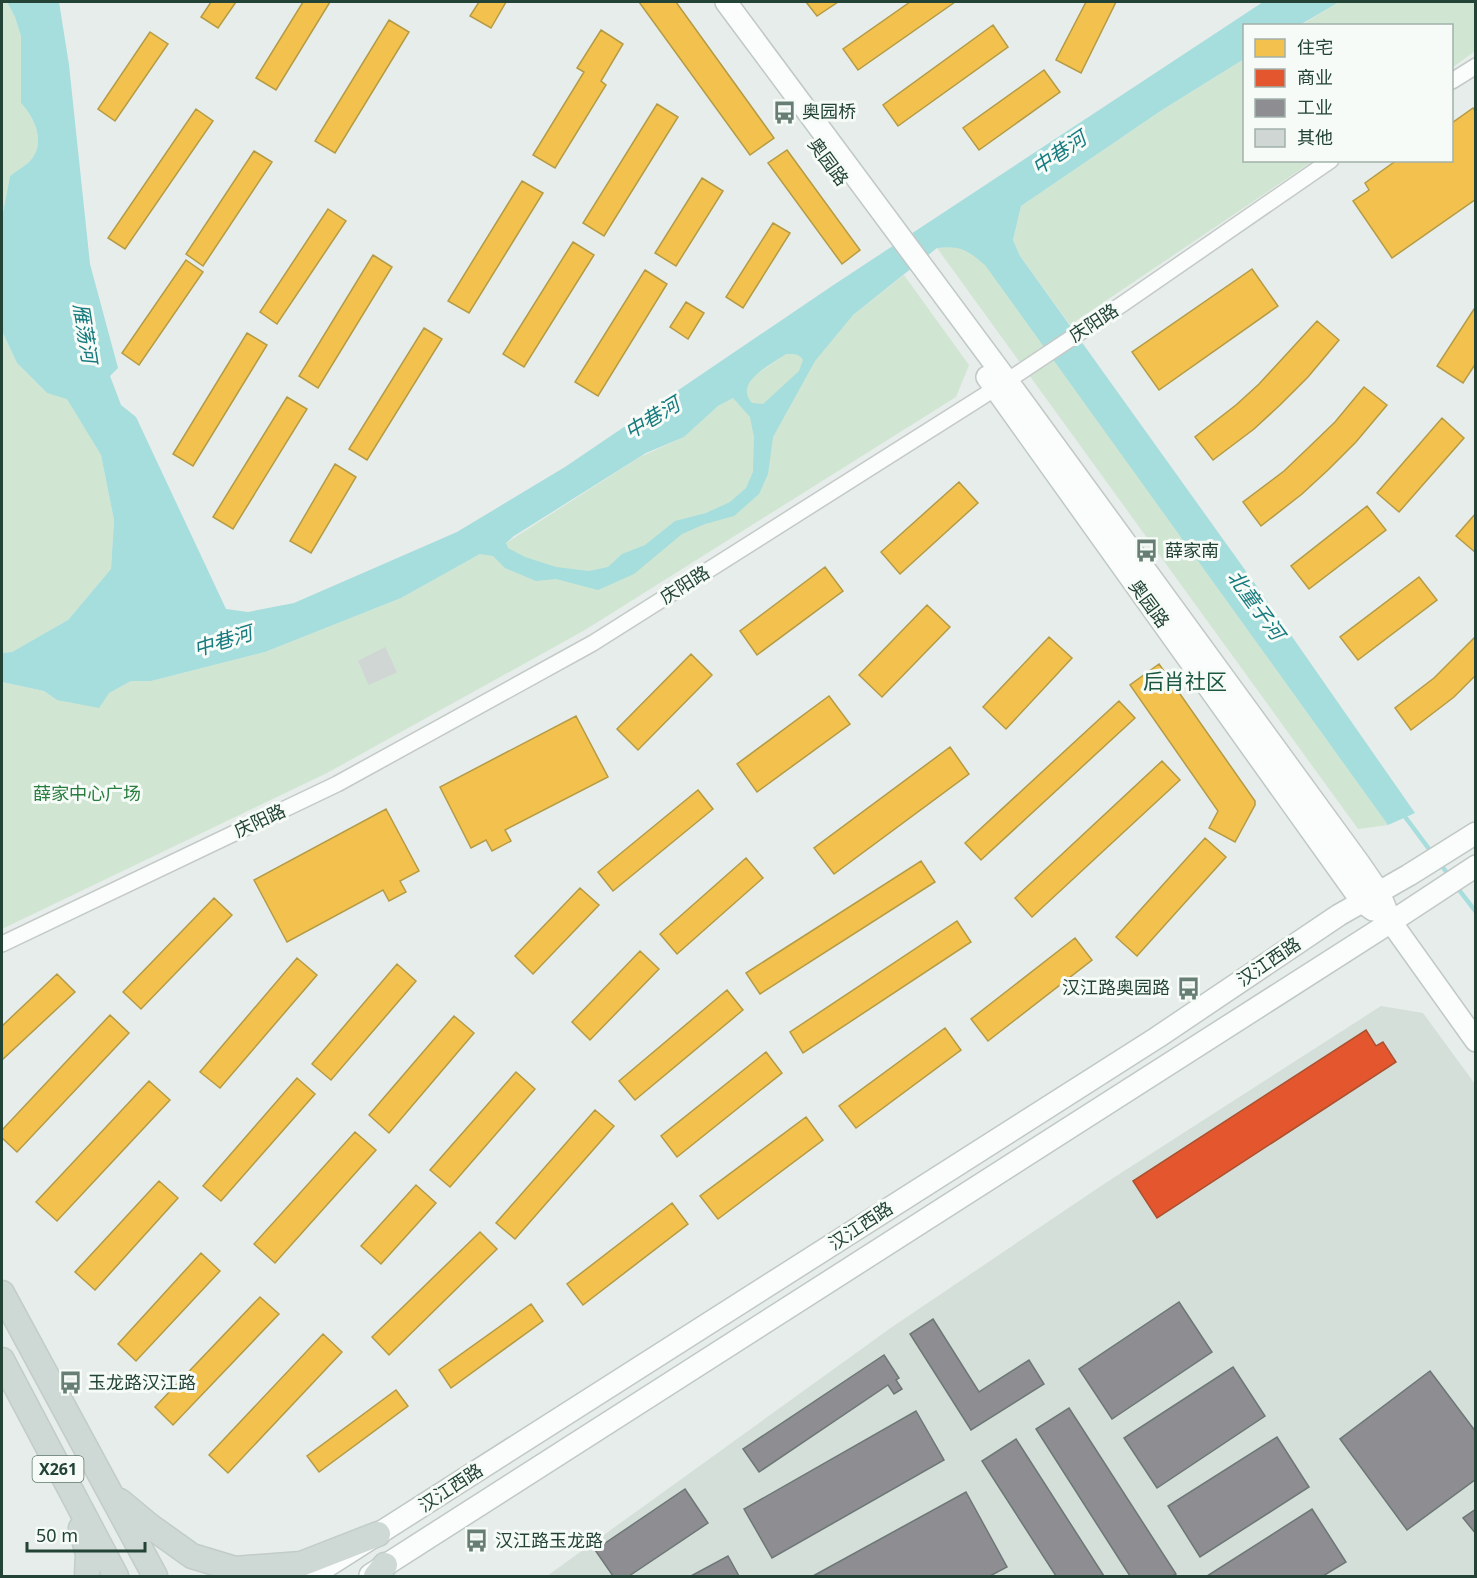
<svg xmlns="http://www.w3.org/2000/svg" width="1477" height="1578" font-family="'Noto Sans','Noto Sans SC',sans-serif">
  <rect width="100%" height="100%" fill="#e7edea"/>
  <path fill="#d5dfd9" d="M1381,1006L1423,1013L1475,1084V1576H547L892,1327L1107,1182Z"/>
  <path fill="#d0e6d3" d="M2,2H7L15,17L21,36V103C35,118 47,144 29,162C24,167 16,172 10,176L2,218Z
    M1339,2H1475V51L1452,68V26H1300Z
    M1244,59V160L1313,161L1070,325L1020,256L1013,240L1021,206L1162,110Z
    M954,246L971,253L985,264L1388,825L1358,829L937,248Z
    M904,275L969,365L956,397L585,630L327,773L2,929V682L44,691L57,700L109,693L131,681H151L265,652L401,598L480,554L506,543L640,457L684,437L718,406L733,398L751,378L786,354L853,315Z
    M2,331L17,363L47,393L67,398L101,455L114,520L111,569L68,620L12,652L2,653Z"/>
  <path fill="#a6dddd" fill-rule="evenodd" d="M7,2H59L69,65L90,264L118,368L110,376L121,405L136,417L226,609L248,612L294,603L457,532L565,467L832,286L1263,2H1339L1300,25L1244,26V59L1162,110L1021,206L1013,240L1020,256L1263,595L1415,813L1388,825L985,265C967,250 961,245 937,248L853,315L815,361L773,437L768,474L759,494L734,516L705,524L682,534L634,574L598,590L556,579L536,581L505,568L493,556L480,554L401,598L265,652L151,681H131L109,693L99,708L57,700L44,691L2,682V653L12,652L68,620L111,569L114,520L101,455L67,399L47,393L17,363L2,331V218L10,176C16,171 24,167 29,162C47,144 35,118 21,103V36L15,17ZM786,354C793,354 799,353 803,360L799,371L763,404L752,403C733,382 771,365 786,354ZM733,398L750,417L754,437L753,472L746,488L730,502L706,513L675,521L645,545L622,554L608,567L589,571L556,567L525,557L508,548L506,543L514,536L646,453L684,437L718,406Z"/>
  <path fill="#f2c14e" stroke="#b49b46" stroke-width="1.5" d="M211,2H236L218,28L201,17Z
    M303,2H330L276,90L256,78Z
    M479,2H506L491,28L470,16Z
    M639,2H676L774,138L750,155Z
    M806,2H838L817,16Z
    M910,2H955L858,70L843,49Z
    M1086,2H1116L1081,73L1056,60Z
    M389,20L409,32L335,153L315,141Z
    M993,25L1008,47L898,126L883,105Z
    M601,30L623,44L601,81L606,85L555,168L533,155L584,72L577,68Z
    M150,32L168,44L115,121L98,109Z
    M1044,70L1060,92L979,150L963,128Z
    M657,104L678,117L604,236L583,223Z
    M1473,108L1476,112V199L1392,258L1353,201L1369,190L1365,183L1397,160H1452V123Z
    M196,109L213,121L125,249L108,238Z
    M787,150L860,250L842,264L768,163Z
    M254,151L272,162L203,266L186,254Z
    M702,178L723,191L676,266L655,253Z
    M522,181L543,193L469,313L448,301Z
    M328,209L346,221L277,324L260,312Z
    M773,223L790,233L743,308L726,297Z
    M573,242L594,255L524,367L503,354Z
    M373,255L392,267L318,388L299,376Z
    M186,260L203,272L139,365L122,353Z
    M1252,269L1278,306L1159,390L1132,352Z
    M645,270L667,284L598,396L575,382Z
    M686,302L704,313L688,339L670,327Z
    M1476,306V363L1463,383L1437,366Z
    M1317,321L1339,340L1308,377L1280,405L1254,429L1213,460L1195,437L1236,405L1259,384Z
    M424,328L442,339L367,460L349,449Z
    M247,333L267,345L193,466L173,454Z
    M1364,387L1387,405L1356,442L1328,470L1302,494L1261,526L1243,502L1284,471L1307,449L1335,422Z
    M287,397L307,409L233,529L213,517Z
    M1442,418L1464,438L1399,512L1377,493Z
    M335,464L356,477L311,553L290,541Z
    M959,482L978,503L900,574L881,552Z
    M1367,506L1386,530L1309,589L1291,566Z
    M1476,513V553L1456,536Z
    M825,567L843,591L757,655L740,631Z
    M1419,577L1437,600L1358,660L1340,637Z
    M927,605L950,627L882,697L859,675Z
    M1476,636V675L1454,697L1411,730L1395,708L1434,678Z
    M1049,637L1072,658L1006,729L983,707Z
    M691,654L712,675L638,750L617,729Z
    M1159,664L1255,801V805L1235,842L1209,828L1218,811L1130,685Z
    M829,696L850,724L757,792L737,764Z
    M1119,701L1135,718L981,860L965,843Z
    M576,716L608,777L505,830L511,841L492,851L486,840L471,848L440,787Z
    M950,747L969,774L834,874L814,848Z
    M1162,761L1180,780L1032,917L1015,898Z
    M698,790L713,809L613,891L598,872Z
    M386,809L419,871L400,881L406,892L389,901L383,890L287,942L254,880Z
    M1205,838L1226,857L1137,956L1116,937Z
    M746,858L763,878L677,954L660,934Z
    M921,861L935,882L760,994L746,973Z
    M580,888L599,905L533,974L515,956Z
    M214,898L232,915L141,1009L123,992Z
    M957,921L971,942L803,1053L790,1032Z
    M1075,938L1092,960L988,1041L971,1019Z
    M640,951L659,969L590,1040L572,1022Z
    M297,958L317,975L220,1088L200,1072Z
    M397,964L416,981L331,1080L312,1064Z
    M57,974L75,992L2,1060V1026Z
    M727,990L743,1010L635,1100L619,1081Z
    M110,1015L129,1033L17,1152L2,1138V1130Z
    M454,1016L474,1033L389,1133L369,1115Z
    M945,1028L961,1050L856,1128L839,1106Z
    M766,1052L782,1073L677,1157L661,1136Z
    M516,1072L535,1089L450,1187L430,1170Z
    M297,1078L315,1094L221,1201L203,1186Z
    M149,1081L170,1100L57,1221L36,1202Z
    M595,1110L614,1126L515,1239L496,1223Z
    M806,1117L823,1140L718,1219L700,1196Z
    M355,1132L376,1150L275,1263L254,1244Z
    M159,1181L178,1198L95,1290L75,1272Z
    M416,1185L436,1203L381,1264L361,1246Z
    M672,1203L688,1224L583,1305L567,1284Z
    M480,1232L497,1249L389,1355L372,1337Z
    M201,1253L220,1271L136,1361L118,1344Z
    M260,1297L279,1314L173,1425L155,1407Z
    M531,1304L543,1321L451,1388L439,1370Z
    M323,1334L342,1352L228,1473L209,1455Z
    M396,1390L408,1406L319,1472L307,1456Z"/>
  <path fill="#e4572e" stroke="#aa5130" stroke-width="1.5" d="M1366,1030L1376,1046L1383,1042L1396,1062L1157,1218L1133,1181Z"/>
  <path fill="#8d8d92" stroke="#6d7776" stroke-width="1.5" d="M1179,1302L1212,1352L1112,1419L1079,1369Z
    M933,1319L979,1392L1029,1360L1044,1384L971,1430L910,1334Z
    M884,1355L899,1378L896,1380L902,1389L894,1394L888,1385L759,1472L743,1449Z
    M1233,1367L1265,1416L1157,1488L1124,1438Z
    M1430,1371L1476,1432V1479L1407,1530L1340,1439Z
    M1069,1408L1176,1574L1172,1576H1130L1036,1429Z
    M916,1411L944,1460L772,1558L744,1509Z
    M1277,1437L1309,1487L1200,1557L1168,1506Z
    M1016,1439L1104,1576H1056L982,1461Z
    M685,1489L708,1523L629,1576H613L595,1550Z
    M966,1492L1007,1567L990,1576H813Z
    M1312,1509L1346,1562L1323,1576H1207Z
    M1476,1509V1534L1463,1518Z
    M728,1556L739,1576H691Z"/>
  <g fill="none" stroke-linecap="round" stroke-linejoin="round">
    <path stroke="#a6dddd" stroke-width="4.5" d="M1403,814L1432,853
      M1439,862L1450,877
      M1456,886L1476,912"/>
  </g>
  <path fill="#cfd6d3" stroke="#d0d6d3" stroke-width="1.5" d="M385,648L396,672L369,684L359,661Z"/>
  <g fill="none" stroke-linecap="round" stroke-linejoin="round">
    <defs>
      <path id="street" d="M1452,81L1476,66
        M2,944L337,784L593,643L1007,381L1121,305L1331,160"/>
      <path id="secondary" d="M726,2L1020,398L1359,863L1379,892L1391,922L1476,1041
        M987,377L1362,902L1373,910
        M370,1575L1391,922L1476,866
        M312,1576L1158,1037L1339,915L1409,875L1476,833"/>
      <path id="primary" d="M2,1293L155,1576
        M2,1360L116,1576
        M120,1501L150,1526L192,1556L235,1569L301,1564L378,1534
        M81,1528L88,1554L87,1576
        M376,1576L385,1565"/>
    </defs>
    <use href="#street" stroke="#c4cac7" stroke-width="18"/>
    <use href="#secondary" stroke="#c0c9c5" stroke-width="24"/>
    <use href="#primary" stroke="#c2ccc8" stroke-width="27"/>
    <use href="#street" stroke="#fbfcfc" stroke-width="15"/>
    <use href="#secondary" stroke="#fbfcfc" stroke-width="21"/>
    <use href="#primary" stroke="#ced8d4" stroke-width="24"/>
  </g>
  <defs>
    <symbol id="bus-bare" viewBox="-9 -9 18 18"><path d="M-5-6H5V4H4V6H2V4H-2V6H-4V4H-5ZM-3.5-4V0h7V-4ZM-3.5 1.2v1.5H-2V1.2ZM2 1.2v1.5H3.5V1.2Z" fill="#677e74" stroke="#f6fbf8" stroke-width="2.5" paint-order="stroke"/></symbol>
  </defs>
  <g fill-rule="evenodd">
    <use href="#bus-bare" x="768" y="96" width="33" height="33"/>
    <use href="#bus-bare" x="1130" y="534" width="33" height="33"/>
    <use href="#bus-bare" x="1172" y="972" width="33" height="33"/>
    <use href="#bus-bare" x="54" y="1366" width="33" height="33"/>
    <use href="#bus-bare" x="460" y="1524" width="33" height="33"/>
  </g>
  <g text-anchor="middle" stroke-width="6" stroke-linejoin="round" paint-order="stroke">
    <rect fill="#f6fbf8" stroke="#627a70" stroke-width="1.5" x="32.5" y="1456" width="51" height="26" rx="4.5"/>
    <g font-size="16" font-weight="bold" fill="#224335">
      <text x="58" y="1475">X261</text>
    </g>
    <g font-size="18" fill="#224335" stroke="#f6fbf8" text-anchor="start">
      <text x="802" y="118">奥园桥</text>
      <text x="1165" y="557">薛家南</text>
      <text x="1170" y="994" text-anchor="end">汉江路奥园路</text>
      <text x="88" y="1389">玉龙路汉江路</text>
      <text x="495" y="1547">汉江路玉龙路</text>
    </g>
    <g font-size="18" fill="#224335" stroke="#f6fbf8">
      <text transform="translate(828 162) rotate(54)" y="6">奥园路</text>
      <text transform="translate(1094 323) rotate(-33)" y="6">庆阳路</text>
      <text transform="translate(685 585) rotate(-32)" y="6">庆阳路</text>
      <text transform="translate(1149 604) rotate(54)" y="6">奥园路</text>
      <text transform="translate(260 821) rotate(-25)" y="6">庆阳路</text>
      <text transform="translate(1269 962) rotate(-34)" y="6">汉江西路</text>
      <text transform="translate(861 1226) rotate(-33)" y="6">汉江西路</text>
      <text transform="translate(451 1488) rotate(-33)" y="6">汉江西路</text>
    </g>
    <g font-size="18" fill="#297d3e" stroke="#f6fbf8">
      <text x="87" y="800">薛家中心广场</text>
    </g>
    <g font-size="20" font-style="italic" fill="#177b7e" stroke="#f6fbf8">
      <text transform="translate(1059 153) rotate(-34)" y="7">中巷河</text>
      <text transform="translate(85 333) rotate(81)" y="7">雁荡河</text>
      <text transform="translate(652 418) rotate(-31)" y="7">中巷河</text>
      <text transform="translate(1256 605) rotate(54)" y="7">北童子河</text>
      <text transform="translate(223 641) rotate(-17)" y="7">中巷河</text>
    </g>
    <g font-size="21" fill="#1c5740" stroke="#f6fbf8">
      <text x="1185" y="689">后肖社区</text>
    </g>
  </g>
  <rect width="1477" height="1578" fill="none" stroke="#224335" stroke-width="6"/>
  <rect x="1243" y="24" width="210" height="138" fill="#f6fbf8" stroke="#a1b1aa" stroke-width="1.5"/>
  <rect x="1255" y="39" width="30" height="18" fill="#f2c14e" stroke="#a1b1aa" stroke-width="1.5"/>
  <text x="1297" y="54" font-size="18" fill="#224335">住宅</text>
  <rect x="1255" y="69" width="30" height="18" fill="#e4572e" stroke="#a1b1aa" stroke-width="1.5"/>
  <text x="1297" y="84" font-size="18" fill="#224335">商业</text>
  <rect x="1255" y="99" width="30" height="18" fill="#8d8d92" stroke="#a1b1aa" stroke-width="1.5"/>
  <text x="1297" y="114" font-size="18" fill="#224335">工业</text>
  <rect x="1255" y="129" width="30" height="18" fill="#cfd6d3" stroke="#a1b1aa" stroke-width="1.5"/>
  <text x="1297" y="144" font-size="18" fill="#224335">其他</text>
  <path d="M27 1542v9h118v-9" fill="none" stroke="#224335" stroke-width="3"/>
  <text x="36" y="1542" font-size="18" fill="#224335" stroke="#f6fbf8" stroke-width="4.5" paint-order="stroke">50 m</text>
</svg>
